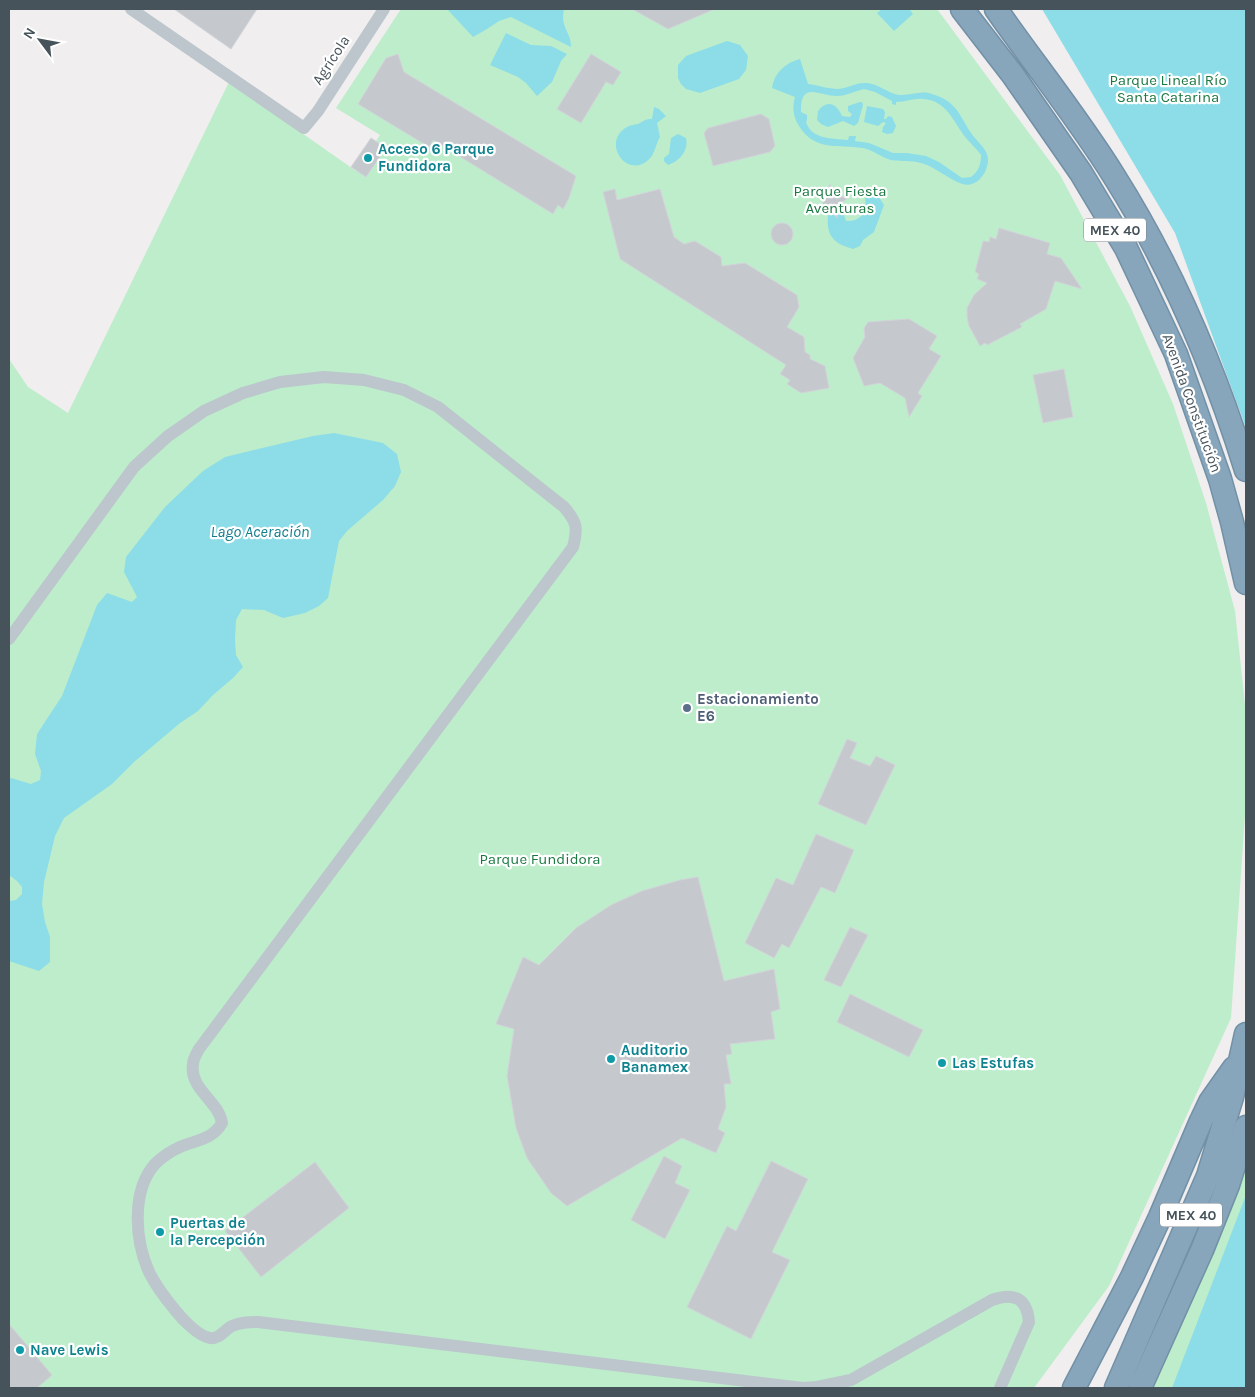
<svg xmlns="http://www.w3.org/2000/svg" width="1255" height="1397" font-family="Karla,sans-serif">
  <rect width="100%" height="100%" fill="#f0eeee"/>
  <path fill="#bdedcb" d="M401,9H937L1060,175L1130,306L1173,404L1206,503L1235,611L1246,714V801L1231,1018L1109,1286L1034,1388H9V359L28,387L68,413L229,82L356,171L380,135L336,108Z
    M1246,1159V1388H1149Z"/>
  <path fill="#8cdde8" fill-rule="evenodd" d="M447,9H564C560,29 571,31 571,47L511,17L499,21L487,29L473,37Z
    M882,9H909L913,14L894,31L877,13Z
    M1042,9H1246V428L1175,233Z
    M506,33L531,45L551,46L567,54L561,61L552,82L537,96L526,83L518,77L490,65Z
    M727,41L740,45L748,56L746,70L739,79L700,93L686,89L681,84L678,78V65L686,56Z
    M800,59L808,84C818,85 828,89 838,89C849,88 856,82 867,83C879,84 887,93 899,95C911,96 919,90 932,94C956,101 959,114 971,133C981,147 994,152 985,172C982,177 978,182 972,184C959,189 936,166 921,163C911,160 901,162 891,160C881,157 873,150 863,148C838,144 815,152 799,126C793,116 792,108 795,97L772,88C774,73 785,63 800,59ZM864,89L875,92L892,101V104L896,105V102C906,102 914,98 923,99C946,100 954,122 965,137C970,143 976,148 981,155C981,164 979,171 971,177L962,178L939,162L926,156L907,153H893L869,143L855,141L856,136H849L848,140C832,138 812,140 806,122L807,120V115L801,112C800,80 819,96 837,96C846,96 855,91 864,89Z
    M860,102H862L863,105L858,123L854,126L843,121L828,127L821,124L817,120L818,111C827,99 837,104 842,116L850,117L852,114L848,111V106Z
    M867,106L883,109L885,112L884,119H886L888,116L892,117L896,126L893,133L887,134L882,132L883,127L886,123L883,122L878,126L864,122Z
    M654,107L659,109L666,116L657,123L660,137C655,145 655,156 647,161C626,178 601,142 627,127C630,125 634,125 638,124C644,121 645,119 652,119Z
    M678,134L686,138C689,151 679,161 668,165L664,161V158L669,154L671,138Z
    M869,191L876,193L884,205L874,232L863,240L860,246L853,249C834,244 826,236 828,216L830,214L833,215L836,213L839,208L842,210L846,221C859,222 868,213 865,199Z
    M334,433L383,443L397,454L401,472L395,486L383,500L347,531L339,541L328,598L319,606L305,613L283,618L264,610L242,609L236,620L235,640L236,655L243,667L233,678L213,695L198,711L180,723L134,762L112,784L64,818L55,836L44,882L42,904L45,922L50,937V962L39,971L9,961V901L16,900L22,894V887L17,881L9,875V779L11,778L31,784L40,780L41,771L35,754L37,734L62,696L97,605L107,593L132,602L137,597L124,572L126,557L165,507L203,471L225,457L313,436Z
    M1246,1195V1388H1172Z"/>
  <path fill="#c5c9cd" stroke="#d2d4d9" d="M174,9H257L231,49Z
    M632,9H715L668,29Z
    M398,54L404,72L576,176L569,198L563,209L558,205L553,214L433,140L429,147L358,104L386,58Z
    M591,54L621,72L613,85L606,82L581,123L557,109Z
    M761,114L769,119L775,146L770,152L713,166L704,133L708,128Z
    M371,138L386,148L366,177L351,167Z
    M830,184L834,195L848,198L838,205L837,218L827,206L822,205Z
    M615,189L617,200L660,189L674,237L684,244L695,241L721,257L722,266L745,263L797,295L799,307L787,327L804,337L805,352L810,355V359L825,366L829,388L801,393L787,384L790,380L780,374L786,365L620,259L603,192Z
    M771 234a11 11 0 1 1 22 0a11 11 0 1 1-22 0Z
    M999,228L1050,243L1047,254L1061,258L1082,289L1055,281L1046,309L1020,324L1022,327L987,345L985,343L980,346L969,326L967,317V308L974,295L987,283L977,279L979,274L975,272L983,241L989,242L990,237L996,239Z
    M909,319L937,336L929,349L941,356L918,393L922,396L909,417L905,398L880,383L864,386L853,358L865,337L864,328L868,322Z
    M1064,369L1073,417L1043,423L1033,375Z
    M847,739L857,743L850,758L870,766L876,756L895,765L866,825L818,804Z
    M816,834L854,850L835,893L821,887L789,948L782,944L774,958L745,943L776,878L793,885Z
    M698,877L724,981L774,969L780,1009L771,1012L775,1039L730,1044L732,1054L726,1055L731,1084H724L726,1107L718,1129L725,1133L716,1153L682,1138L567,1206L551,1193L527,1158L516,1128L507,1076L514,1029L496,1024L523,957L539,965L576,928L611,905L642,891L680,880Z
    M850,927L868,935L841,987L824,980Z
    M850,994L923,1030L909,1057L837,1022Z
    M664,1156L682,1166L675,1183L690,1190L665,1239L631,1220Z
    M771,1161L808,1179L772,1252L790,1260L751,1339L687,1307L727,1226L736,1231Z
    M315,1162L349,1208L261,1277L225,1231Z
    M9,1324L52,1375L37,1388H9Z"/>
  <g fill="none" stroke-linecap="round" stroke-linejoin="round">
    <defs>
      <path id="highway" d="M962,9L1013,75L1081,173L1126,248L1176,354L1220,479L1232,522L1246,583
        M996,9C1035,65 1078,118 1114,176C1172,268 1214,367 1246,470
        M1074,1388L1132,1277L1160,1217L1201,1121L1210,1102L1234,1068
        M1116,1388L1208,1176L1232,1097L1246,1034
        M1140,1388L1202,1250L1228,1185L1246,1127"/>
    </defs>
    <use href="#highway" stroke="#7290a6" stroke-width="25"/>
    <path stroke="#bcc6cc" stroke-width="12" d="M131,9L304,128L318,111L384,9
      M9,639L134,467L168,436L204,411L243,393L280,382L324,377L364,380L404,390L438,407L564,507C577,522 578,528 573,547L199,1049C197,1053 193,1059 193,1064C189,1089 219,1101 222,1123C212,1140 196,1140 180,1147C171,1151 162,1157 155,1164C131,1191 135,1241 149,1272C156,1286 165,1298 175,1310C182,1319 198,1336 210,1338C219,1340 225,1329 232,1326C241,1322 249,1322 258,1322L803,1388L817,1387L851,1380L992,1300C1014,1292 1027,1298 1029,1322L1000,1388"/>
    <use href="#highway" stroke="#87a5bb" stroke-width="22"/>
  </g>
  <g fill="#0f9aa8" stroke="#fff" stroke-width="2">
    <circle cx="368" cy="158" r="5"/>
    <circle cx="611" cy="1059" r="5"/>
    <circle cx="942" cy="1063" r="5"/>
    <circle cx="160" cy="1232" r="5"/>
    <circle cx="20" cy="1350" r="5"/>
  </g>
  <circle fill="#5c6f8a" stroke="#fff" stroke-width="2" cx="687" cy="708" r="5"/>
  <g text-anchor="middle" stroke-width="4.5" stroke-linejoin="round" paint-order="stroke">
    <g fill="#fff" stroke="#7e878c" stroke-width="1">
      <rect x="1084" y="218.5" width="62" height="23" rx="4"/>
      <rect x="1160" y="1203.5" width="62" height="23" rx="4"/>
    </g>
    <g font-size="14" font-weight="bold" fill="#47535a">
      <text x="1115" y="235">MEX 40</text>
      <text x="1191" y="1220">MEX 40</text>
    </g>
    <g font-size="15" fill="#47535a" stroke="#fff">
      <text transform="translate(331 60) rotate(-57)" y="5">Agrícola</text>
      <text transform="translate(1192 403) rotate(70)" y="5">Avenida Constitución</text>
    </g>
    <g font-size="15" fill="#1a7841" stroke="#fff">
      <text x="1168" y="85">Parque Lineal Río<tspan x="1168" dy="17">Santa Catarina</tspan></text>
      <text x="840" y="196">Parque Fiesta<tspan x="840" dy="17">Aventuras</tspan></text>
      <text x="540" y="864">Parque Fundidora</text>
    </g>
    <g font-size="15" font-weight="bold" fill="#0d838f" stroke="#fff" text-anchor="start">
      <text x="378" y="154">Acceso 6 Parque<tspan x="378" dy="17">Fundidora</tspan></text>
      <text x="621" y="1055">Auditorio<tspan x="621" dy="17">Banamex</tspan></text>
      <text x="952" y="1068">Las Estufas</text>
      <text x="170" y="1228">Puertas de<tspan x="170" dy="17">la Percepción</tspan></text>
      <text x="30" y="1355">Nave Lewis</text>
    </g>
    <g font-size="15" font-weight="bold" fill="#4e5e75" stroke="#fff" text-anchor="start">
      <text x="697" y="704">Estacionamiento<tspan x="697" dy="17">E6</tspan></text>
    </g>
    <g font-size="16" font-style="italic" fill="#127e8c" stroke="#fff">
      <text x="260" y="537">Lago Aceración</text>
    </g>
  </g>
  <rect width="1255" height="1397" fill="none" stroke="#47535a" stroke-width="20"/>
  <g transform="translate(40 40) rotate(302)" stroke="#ffffff" stroke-width="4" paint-order="stroke">
  <path d="M0-4L9 19L0 12L-9 19Z" fill="#47535a"/>
  <text y="-8" font-size="14" font-weight="bold" text-anchor="middle" fill="#47535a">N</text>
  </g>
</svg>
